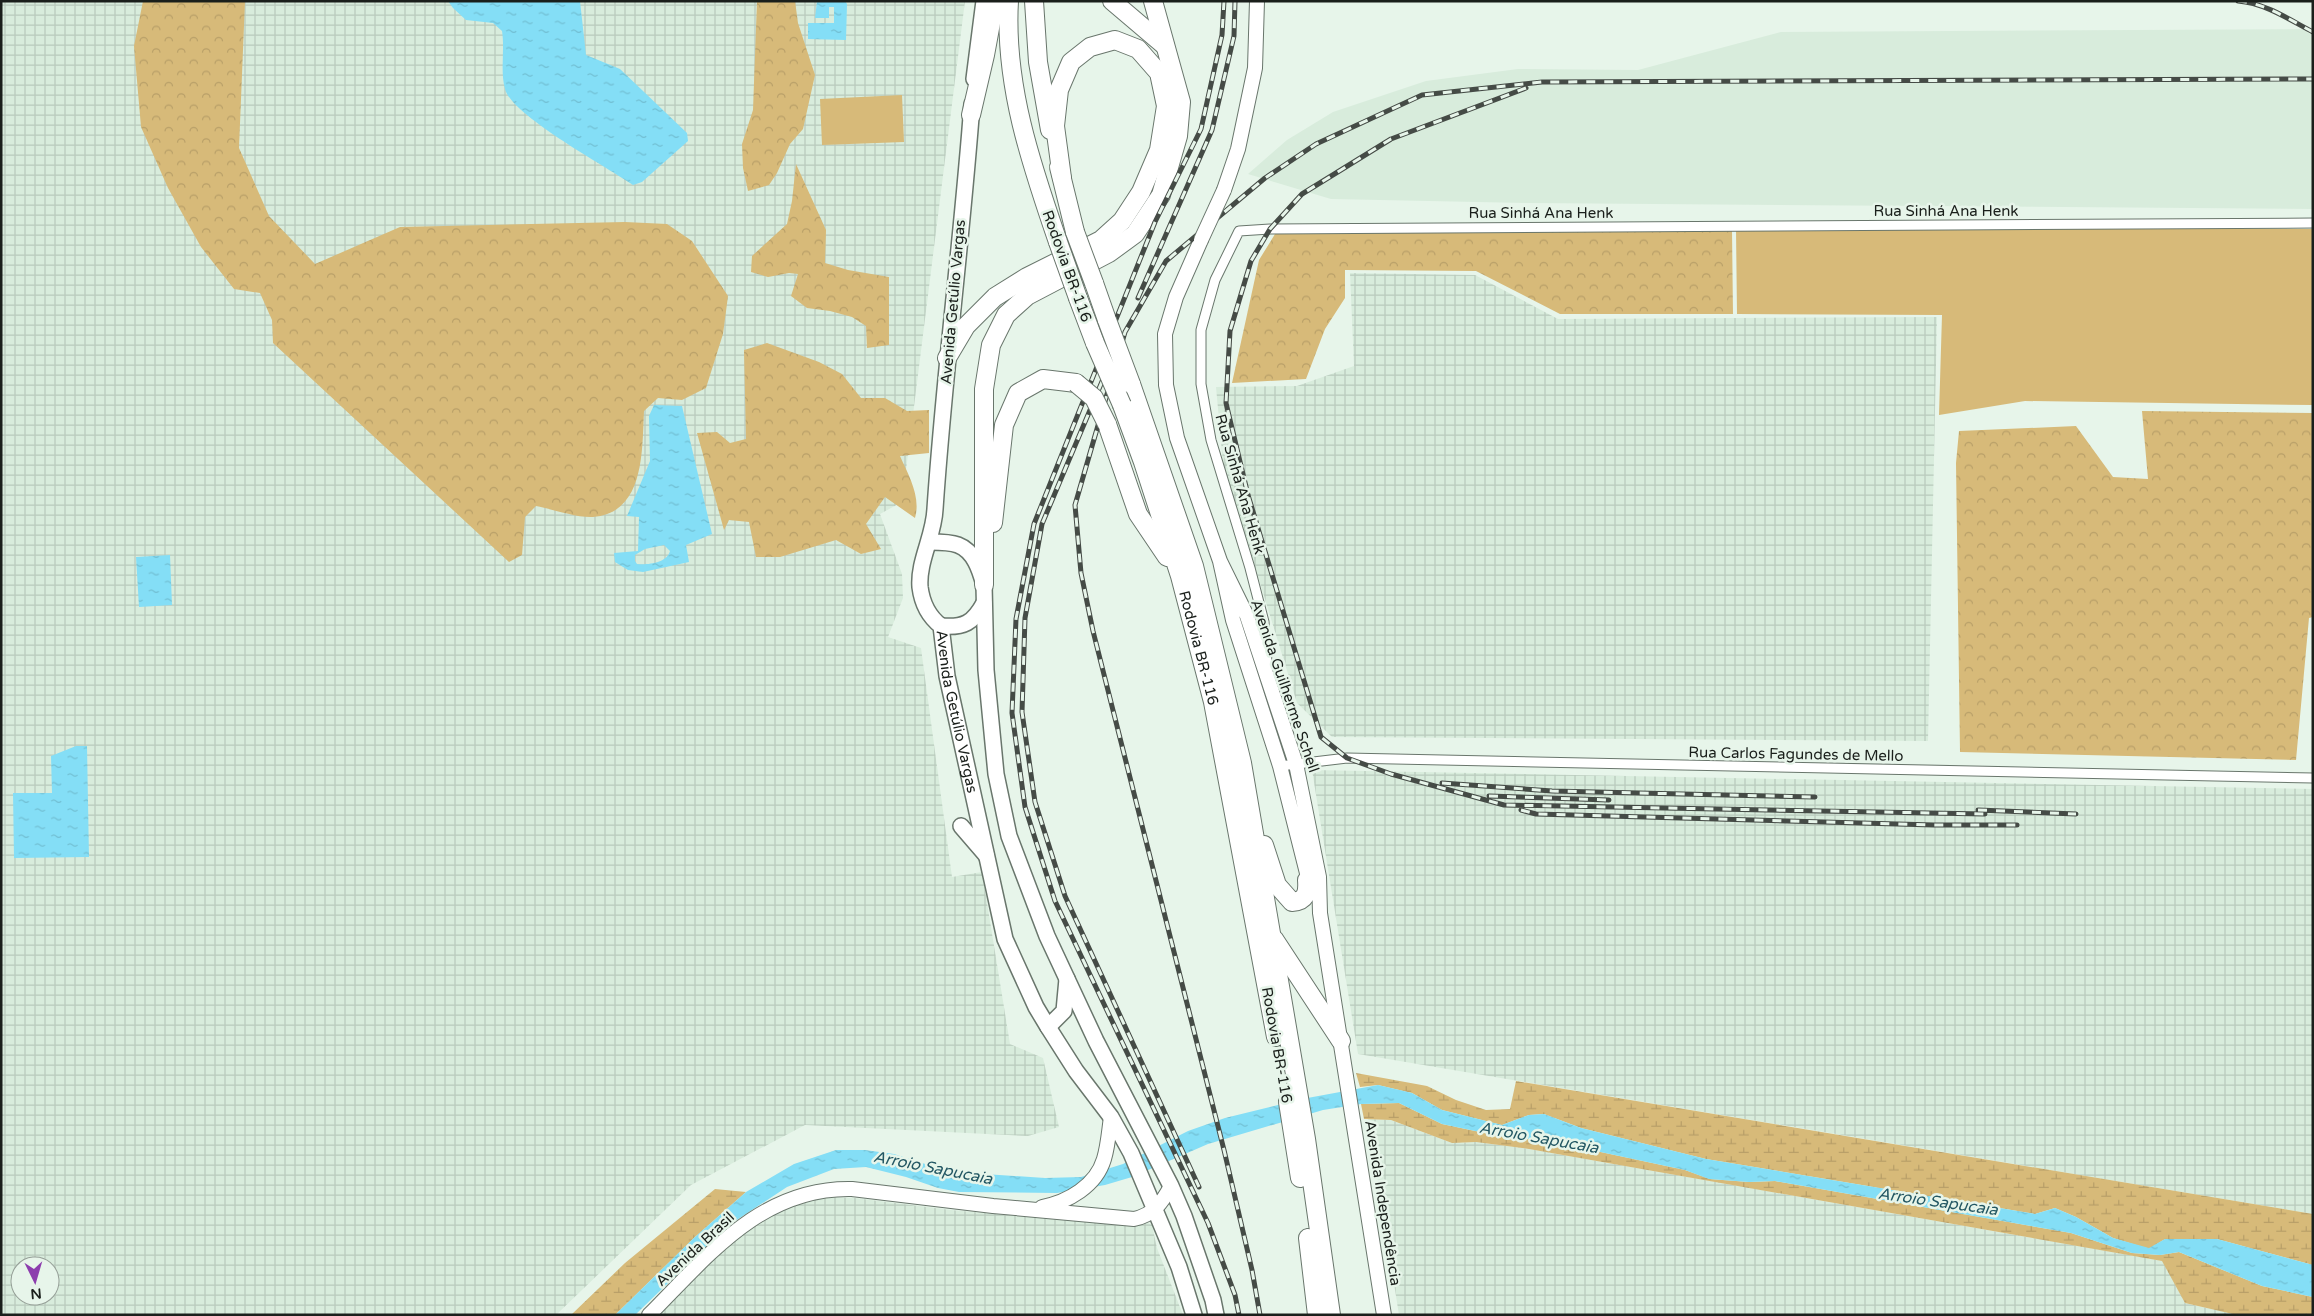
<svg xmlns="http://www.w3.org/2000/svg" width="2314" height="1316" font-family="'Varela Round',sans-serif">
  <defs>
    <pattern id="industrial-grid" width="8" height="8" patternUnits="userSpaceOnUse" patternTransform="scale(1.25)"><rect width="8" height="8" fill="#d8ecdc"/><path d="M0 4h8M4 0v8" fill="none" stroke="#b9cabc"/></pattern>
    <pattern id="forest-crowns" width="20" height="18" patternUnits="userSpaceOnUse" patternTransform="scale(1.25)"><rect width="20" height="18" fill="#d7ba79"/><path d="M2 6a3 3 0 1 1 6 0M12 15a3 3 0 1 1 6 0" fill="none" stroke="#b89f68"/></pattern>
    <pattern id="wetland-marsh" width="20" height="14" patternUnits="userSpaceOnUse" patternTransform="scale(1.25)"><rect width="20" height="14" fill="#d7ba79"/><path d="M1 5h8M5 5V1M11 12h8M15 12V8" fill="none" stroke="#b89f68"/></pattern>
    <pattern id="water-ripples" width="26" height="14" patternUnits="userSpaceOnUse" patternTransform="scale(1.25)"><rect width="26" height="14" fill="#84def6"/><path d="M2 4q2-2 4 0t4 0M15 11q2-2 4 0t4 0" fill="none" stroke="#71bed2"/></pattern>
  </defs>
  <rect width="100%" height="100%" fill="#e7f5ea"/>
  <path fill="#d8ecdc" d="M2313,29V209L1529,203L1331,199L1248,174L1287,140L1333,112L1426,81L1518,69L1638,70L1781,32Z"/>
  <path fill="url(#industrial-grid)" fill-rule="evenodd" d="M1,1H965L902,502L880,514L902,574L903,598L888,637L921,648L952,877L982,872L1010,1044L1043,1058L1059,1127L1028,1136L805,1125L691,1185L556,1315H1ZM20,1266H50V1296H20Z
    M1350,273L1475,275L1558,319L1937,317L1928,741L1332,737L1297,703L1223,463L1216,387L1297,386L1354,366Z
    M1312,770L2313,789V1214L1358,1054Z
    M1368,1119L1391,1120L1452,1143L1476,1142L1529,1149L2163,1261L2185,1303L2237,1315H1399Z
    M823,1197L855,1198L951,1210L1073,1221L1148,1223L1152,1225L1157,1248L1183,1315H659L716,1258L748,1229L777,1210Z"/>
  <path fill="#d7ba79" d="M902,95L904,142L822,145L820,99Z
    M1736,229H2313V405L2025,401L1939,415L1942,315L1737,314Z"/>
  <path fill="url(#forest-crowns)" d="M143,1H245L239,148L269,216L315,264L400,227L625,222L667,224L692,241L728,296L723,334L706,388L682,400L658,398L644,411C642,450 645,513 593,517C577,518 552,509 536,506L525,517L522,555L509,562L273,343L272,320L260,293L234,289L201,247L187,222L168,188L141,127L134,46Z
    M757,1H795L798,23L815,75L803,129L790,144L777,173L769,185L748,191L743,168L742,144L753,110Z
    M796,164L826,230L825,263L848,270L889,277V345L867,348L866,326L852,317L830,311L807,308L791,296L798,274L789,273L768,277L751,272L752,256L787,224L792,201Z
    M1732,230L1733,314H1560L1476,271L1345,270V298L1325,329L1306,379L1232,383L1259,260L1275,234Z
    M767,343L819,362L842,374L861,398H885L907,411L929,410V453L900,456C909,476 921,497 915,518L885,497L866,524L881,549L861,554L836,540L780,557H756L749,522L729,520L724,530L697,433L717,432L730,443L746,439L744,350Z
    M2142,411L2313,413V617L2309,618L2296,760L1960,752L1956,463L1959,431L2076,426L2113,477L2148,479Z"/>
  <path fill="url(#wetland-marsh)" d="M1356,1073L1427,1086L1456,1100L1486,1110L1510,1109L1516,1081L2313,1214V1265L2217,1239H2165L2149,1249L2113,1238L2076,1217L2055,1208L2035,1214L1706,1159L1581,1128L1544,1114L1529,1115L1502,1125L1442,1110L1412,1093L1378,1085L1360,1087Z
    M1399,1103L1442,1124L1499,1136L1549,1141L1685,1170L1710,1179L1749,1182L1775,1181L2071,1233L2132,1253L2160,1255L2179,1252L2262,1286L2313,1297V1315H2237L2185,1303L2162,1261L1529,1149L1476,1142L1452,1143L1391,1120L1364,1119L1361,1104Z
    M715,1189L746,1192L695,1237L615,1315H571L625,1263Z"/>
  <path fill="url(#water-ripples)" fill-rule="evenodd" d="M448,1H580L586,55L620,69L687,133L688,141L642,182L633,185C607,167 511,115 505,89C500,71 505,50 502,31L493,23L466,20L453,8Z
    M817,1H845L847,4L846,40L808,39V23H834V7H829V18H815Z
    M654,405L682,406L712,534L686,545L689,562L643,572L628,570L615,562L614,553L638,551L639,517L627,516L650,461L649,416ZM664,545L670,551C667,563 648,565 637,564L635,561V555L645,549Z
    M170,555L172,605L139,607L136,557Z
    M76,746H87L89,857L14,858L13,793H52L51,756Z
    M1378,1085L1412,1093L1442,1110L1502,1125L1529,1115L1544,1114L1581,1128L1706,1159L2035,1214L2055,1208L2076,1217L2113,1238L2149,1248L2165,1239H2217L2313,1265V1297L2262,1286L2179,1252L2160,1255L2132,1253L2071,1233L1775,1181L1749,1182L1709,1179L1685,1170L1549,1141L1499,1136L1442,1124L1399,1103L1361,1104L1323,1110L1208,1144L1132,1177L1105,1185L1057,1193L959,1192L938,1188L906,1177L866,1167L834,1169L787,1187L726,1227L635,1315H615L695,1237L746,1192L794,1164L836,1150H865L894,1154L941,1169L969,1173L1045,1178L1081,1177L1123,1164L1188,1131L1225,1118L1302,1099Z"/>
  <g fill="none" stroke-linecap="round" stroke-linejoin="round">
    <defs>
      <path id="street" d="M1267,662L1264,622L1250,568L1211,440L1201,384V330L1215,280L1239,231L1270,229L2313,223
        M1280,766L1347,758L2313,778"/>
      <path id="secondary" d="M1224,190L1238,149L1255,68L1257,1
        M1201,240L1176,297L1165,334L1166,385L1177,438L1220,561L1233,620L1280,766L1311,889
        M1220,561L1247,616L1296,764L1319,877L1320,913L1384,1315
        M1042,1207C1068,1202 1096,1186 1104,1159C1108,1146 1109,1131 1111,1117
        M649,1315C708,1256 761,1187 852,1189L993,1206L1134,1219C1153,1215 1162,1203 1171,1186"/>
      <g id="primary">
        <path d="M974,79L984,1"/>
        <path id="s1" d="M972,104C962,240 944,374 935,509C934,536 918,561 920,587C922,603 928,616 941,626L947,676L1005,939L1036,1007L1048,1027L1076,1071L1111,1117L1131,1153L1179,1267L1194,1315"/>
        <path d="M930,542C938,542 950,542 958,545C974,551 980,570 984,585L986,670L996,774L1009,836L1047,936L1096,1041L1171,1186L1184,1216L1213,1300L1216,1315"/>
        <path d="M941,626C964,628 973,623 984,603"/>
        <path d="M961,826L986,855"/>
        <path d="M1048,1027L1064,1011L1067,979"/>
      </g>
      <g id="highway">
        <path d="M1009,1C1004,84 1031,164 1058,242"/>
        <path d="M1034,1L1038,62L1050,130"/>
        <path d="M1112,1L1165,46"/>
        <path d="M971,115L985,55L995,1"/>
        <path d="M1059,167L1075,232"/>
        <path d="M1094,283L1107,320"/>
        <path d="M1078,298L1095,343"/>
        <path d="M947,358L966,326L995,297L1027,277L1101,240L1122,221L1141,192L1159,150L1166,106L1159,73L1138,49L1115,40L1090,47L1071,62L1059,90L1055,126L1062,178"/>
        <path d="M1131,384L1194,566L1242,763L1306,1139L1331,1315"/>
        <path id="s2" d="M1122,405L1143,462L1180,576L1213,702L1276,1037"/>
        <path d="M1107,424L1138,514L1167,557"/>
        <path d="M993,523L1004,425L1018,393L1043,379L1076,383"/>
        <path d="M984,585V389L991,345L1006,315L1027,296L1109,253L1135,234L1161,195L1178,136L1181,102L1153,1"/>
        <path d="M1264,845L1277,885L1292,902C1306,901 1308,893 1307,880"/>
        <path d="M1274,939L1341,1041"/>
        <path d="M1288,1102L1300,1178"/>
        <path d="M1308,1238L1317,1315"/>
      </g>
    </defs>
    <use href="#street" stroke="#69766c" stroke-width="11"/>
    <use href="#secondary" stroke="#69766c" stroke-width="16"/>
    <use href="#primary" stroke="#69766c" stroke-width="18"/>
    <use href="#highway" stroke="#69766c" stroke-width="20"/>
    <use href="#street" stroke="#fff" stroke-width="9"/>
    <use href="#secondary" stroke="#fff" stroke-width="14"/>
    <use href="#primary" stroke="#fff" stroke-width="15"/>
    <use href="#highway" stroke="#fff" stroke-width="18"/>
    <defs>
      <path id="rail" d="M1224,1L1222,35L1201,129L1155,222L1034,524L1016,619L1012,713L1025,807L1055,901L1208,1223L1235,1295L1239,1315
        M2238,1C2265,3 2290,20 2313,32
        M1526,88L1391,139L1302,194L1270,229L1251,261L1230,331L1226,403L1248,495L1321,737L1347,758L1391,774L1504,805L1985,814
        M1138,298L1212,130L1234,36L1235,1
        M1109,365L1042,524L1025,618L1022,712L1035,802L1065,896L1199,1187
        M1442,783L1552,791L1815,797
        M1489,796L1609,800
        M1521,810L1536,814L1934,825H2017
        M1978,810L2076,814
        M1260,1315L1252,1270L1224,1150L1093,631L1081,573L1075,505L1125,332L1166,261L1265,178L1316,144L1422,95L1542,82L2313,79"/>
    </defs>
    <use href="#rail" stroke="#454b46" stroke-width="5"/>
    <use href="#rail" stroke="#e7f5ea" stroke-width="3" stroke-dasharray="9" stroke-linecap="butt"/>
    <defs>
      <path id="secondary-bridge" d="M1201,240L1224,190"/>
      <path id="highway-bridge" d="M1075,232L1094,283
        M1058,242L1078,298
        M1107,320L1131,384
        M1095,343L1122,405
        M1076,383L1094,398L1107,424"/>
    </defs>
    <use href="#secondary-bridge" stroke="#69766c" stroke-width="16" stroke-linecap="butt"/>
    <use href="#highway-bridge" stroke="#69766c" stroke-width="20" stroke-linecap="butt"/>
    <use href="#secondary-bridge" stroke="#fff" stroke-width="14"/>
    <use href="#highway-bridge" stroke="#fff" stroke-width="18"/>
  </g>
  <g text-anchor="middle" stroke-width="5" stroke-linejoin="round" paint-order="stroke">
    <g font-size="15" fill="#1a1f1b" stroke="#e7f5ea">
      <text x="1946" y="216">Rua Sinhá Ana Henk</text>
      <text x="1541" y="218">Rua Sinhá Ana Henk</text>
      <text transform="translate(1067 266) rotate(70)" y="5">Rodovia BR-116</text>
      <text transform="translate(953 302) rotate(-85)" y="5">Avenida Getúlio Vargas</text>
      <text transform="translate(1240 484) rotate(74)" y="5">Rua Sinhá Ana Henk</text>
      <text dy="5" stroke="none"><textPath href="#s2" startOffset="255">Rodovia BR-116</textPath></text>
      <text transform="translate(1285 686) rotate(71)" y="5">Avenida Guilherme Schell</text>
      <text dy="5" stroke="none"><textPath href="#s1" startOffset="619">Avenida Getúlio Vargas</textPath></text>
      <text transform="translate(1796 754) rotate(1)" y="5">Rua Carlos Fagundes de Mello</text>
      <text transform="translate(1277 1045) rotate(80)" y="5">Rodovia BR-116</text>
      <text transform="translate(1383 1203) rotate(81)" y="5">Avenida Independência</text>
      <text transform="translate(695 1249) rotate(-43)" y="5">Avenida Brasil</text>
    </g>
    <g font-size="16" font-style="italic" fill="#235763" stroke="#e7f5ea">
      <text transform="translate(1539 1137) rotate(10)" y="6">Arroio Sapucaia</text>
      <text transform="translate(933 1167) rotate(11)" y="6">Arroio Sapucaia</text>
      <text transform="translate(1938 1201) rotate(8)" y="6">Arroio Sapucaia</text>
    </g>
  </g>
  <rect width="2314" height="1316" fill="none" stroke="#1a1f1b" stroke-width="5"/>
  <g transform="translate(35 1281) rotate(175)"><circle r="24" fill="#e7f5ea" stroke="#959f97"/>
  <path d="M0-4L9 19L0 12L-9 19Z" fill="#8d3eae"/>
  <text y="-8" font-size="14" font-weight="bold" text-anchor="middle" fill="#1a1f1b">N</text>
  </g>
</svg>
